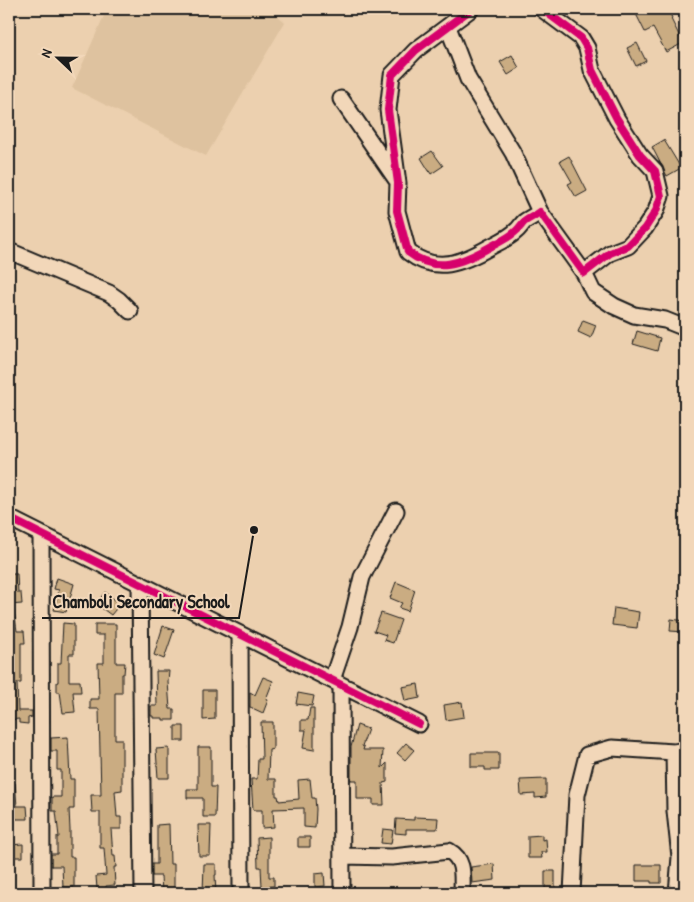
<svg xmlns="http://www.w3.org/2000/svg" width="694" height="902" font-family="'Patrick Hand',sans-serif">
  <rect width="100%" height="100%" fill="#ecd0af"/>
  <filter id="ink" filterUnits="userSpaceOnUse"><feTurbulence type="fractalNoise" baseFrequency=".02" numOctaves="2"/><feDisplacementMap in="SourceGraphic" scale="10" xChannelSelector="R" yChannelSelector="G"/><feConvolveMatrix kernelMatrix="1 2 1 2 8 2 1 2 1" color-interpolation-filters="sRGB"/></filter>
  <g filter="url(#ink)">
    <path fill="#dec29f" d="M107,9H270L285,22L206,156L72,88Z"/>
    <path fill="#caac82" stroke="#1c1c1c" d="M646,9H668L672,18L671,19L683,43L666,52L653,28L645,32L636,14Z
      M637,43L646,61L636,66L627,48Z
      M512,55L519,68L508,75L500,62Z
      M664,140L681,168L667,176L652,147Z
      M432,151L443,166L431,174L421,158Z
      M569,156L587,191L576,197L568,184L572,182L560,161Z
      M583,320L596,325L591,338L578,332Z
      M637,331L660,338L657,351L633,344Z
      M9,574H17L18,593H21L22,604L9,605Z
      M57,578L74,584L66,612L54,610L59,590L54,589Z
      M396,582L415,590L408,611L399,608L402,603L390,598Z
      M105,592L120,604L111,615L96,604Z
      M614,608L639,612L637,628L612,625Z
      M14,611L17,631H24L25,643H21V683H17L18,711H32V717L28,718V724L19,723V719L9,720V612Z
      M381,613L401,620L393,643L384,640L386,635L374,631Z
      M671,619L685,621V632L670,631Z
      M63,623L74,624V654H69V681H80L81,692H73L75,712L63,713L60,692H57V682H58V663H61Z
      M95,624H116V663H125L124,674H122V693H115V739H122V790L115,791L117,817H121V829H111L113,856H115L116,867H114L115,885L106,886V889H97L96,876L106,875L104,848H100V812H92L91,795H101L99,709H90V699H99L98,663H104V635H95Z
      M163,626L174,630L164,659L154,655Z
      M156,671H169L168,682L170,709H174V720H163V718H153V716H151V706H157Z
      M263,677L273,681L266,699L268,700L263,713L250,707V692L255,695Z
      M418,684L420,698L405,701L402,687Z
      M203,690H215V719L203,720Z
      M298,693L314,696L312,706L296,704Z
      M462,702L464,717L446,720L444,705Z
      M310,708H314V750L303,748L306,730H301V720H308Z
      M261,722H273V749L269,750L268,779H276V796H278L279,801L299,799L298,780L310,779L312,798H315L316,809L315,828L304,827V808L273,809L274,827L262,828V810H253L251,779H257L258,759H262Z
      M357,725L368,729L362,746L364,747L363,750H383L382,768L387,763V782L383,783L384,805H373V799H357V780H351V747Z
      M175,726H184V741H175Z
      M68,737L70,779H74V809H69L70,830V857H74V887H63L62,866H51V854H57V837H59L56,811H52V797H61V770H57V751H51V738Z
      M406,743L414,750L405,760L397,753Z
      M198,747H211V787H216L215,817H203V798H187V789H198Z
      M169,748V778H158L156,749Z
      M471,753H499V770H485V767H471Z
      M546,779V797L535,798V794L521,795L520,780Z
      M9,783H15L17,806H27L28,819H9Z
      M414,817L438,818L437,829H406V834L395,833L396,819L414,820Z
      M169,824L170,864H174V893H162L161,876H152V864H157V825Z
      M198,825H211L210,856H199Z
      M383,829L393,830L391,844L381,843Z
      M542,835V840L546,839L547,852H541L542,858H528V836Z
      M269,837V877H274V886L262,887L261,867H258L257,838Z
      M298,837H310V847H298Z
      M23,844V857H9V845Z
      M204,864H216V875H215L216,893H203Z
      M494,864L495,880L472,883L471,867Z
      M636,865H661V883H651V881H636Z
      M545,871H555V889H545Z
      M324,873L325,886L315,887V874Z"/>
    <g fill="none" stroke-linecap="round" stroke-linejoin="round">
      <defs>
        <path id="minor" d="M471,9L416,50L392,75L388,110L398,183L397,211L408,252C436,274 462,263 490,247C499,242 509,238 516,231C519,229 521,225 524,222C529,218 535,216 540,212L584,273L610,253L628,246L645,228L656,211L661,196L655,171L640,155L617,119L592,70L587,48L581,38L542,9
          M448,27L468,79L513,153L540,212
          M341,99L396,179
          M9,251L109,293L119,300L130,311
          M584,273L593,292L614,306L634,315L665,320L685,328
          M9,518L419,724
          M41,534L42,893
          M140,583L143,893
          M240,634L241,893
          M332,680L350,627L362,577L396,511
          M341,685L342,893
          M674,752L675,811L680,857L677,893
          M342,856L392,857L449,851C465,860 462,876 462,893
          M572,893L577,795L587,755L612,748L674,752L685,750"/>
      </defs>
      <use href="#minor" stroke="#1c1c1c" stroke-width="19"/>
      <use href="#minor" stroke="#f2d7b9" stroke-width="15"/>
      <defs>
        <path id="cycleway" d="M471,9L416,50L392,75L388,110L398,183L397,211L408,252C436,274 462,263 490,247C499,242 509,238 516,231C519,229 521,225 524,222C529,218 535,216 540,212L584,273L610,253L628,246L645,228L656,211L661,196L655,171L640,155L617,119L592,70L587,48L581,38L542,9
          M9,518L419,724"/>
      </defs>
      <use href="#cycleway" stroke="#f2d7b9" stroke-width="11"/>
      <use href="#cycleway" stroke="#d6006c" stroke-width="8"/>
    </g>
  </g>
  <path fill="none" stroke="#1c1c1c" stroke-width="2" d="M254 530L239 618H42"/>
  <circle fill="#1c1c1c" stroke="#f2d7b9" stroke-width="2" cx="254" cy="530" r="5"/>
  <g font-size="18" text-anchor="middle" font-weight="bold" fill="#1c1c1c" stroke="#f2d7b9" stroke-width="4" stroke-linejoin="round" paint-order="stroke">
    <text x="141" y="608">Chamboli Secondary School</text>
  </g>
  <rect width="694" height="902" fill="none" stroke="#f2d7b9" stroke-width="30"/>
  <rect x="15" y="15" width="664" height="872" fill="none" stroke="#1c1c1c" stroke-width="2" filter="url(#ink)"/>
  <g transform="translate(58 58) rotate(292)" stroke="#f2d7b9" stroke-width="4" paint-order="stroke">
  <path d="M0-4L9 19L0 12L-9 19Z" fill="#1c1c1c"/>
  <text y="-8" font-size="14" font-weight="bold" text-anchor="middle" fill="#1c1c1c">N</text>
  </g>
</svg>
